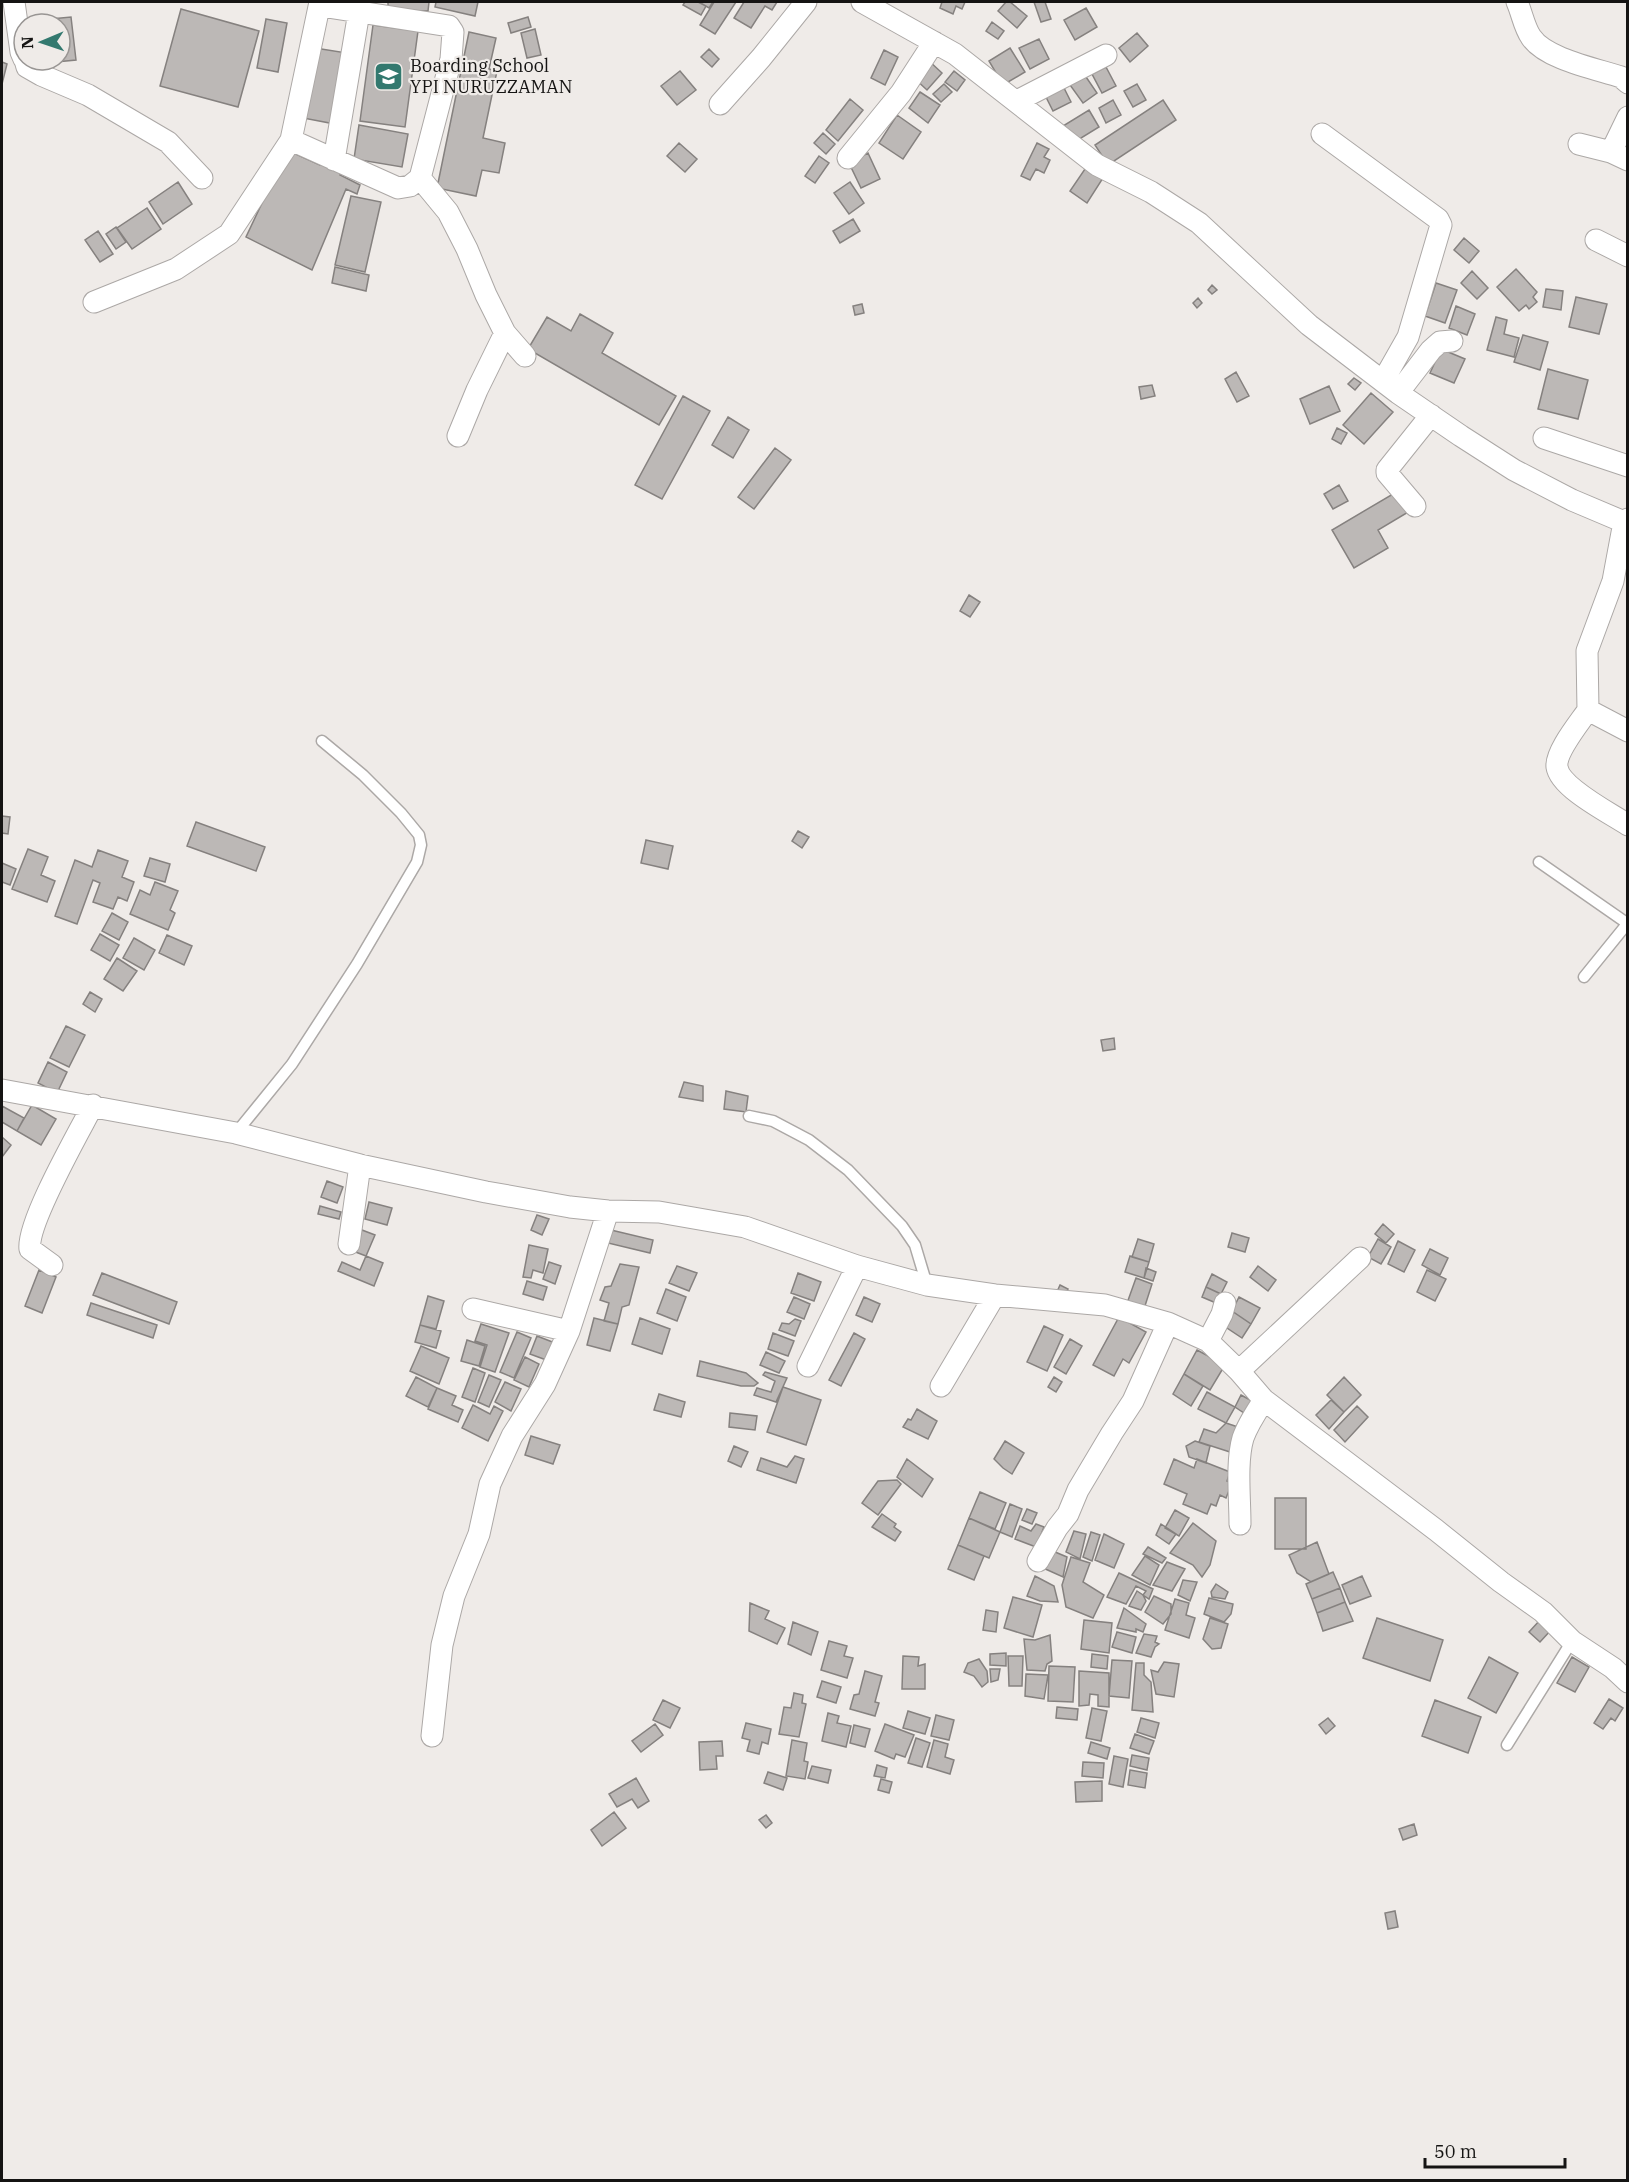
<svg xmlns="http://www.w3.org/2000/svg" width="1629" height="2182" font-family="'IBM Plex Serif',serif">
  <rect width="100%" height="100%" fill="#efebe8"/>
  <path fill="#bcb8b6" stroke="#85817f" stroke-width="1.5" d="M388,2H429L428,11L388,10Z
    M436,2H478L475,16L435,7Z
    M685,2H698L706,6L701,15L683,5Z
    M699,2H713L709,8Z
    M714,2H736L715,34L700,25Z
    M744,2H777L772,10L765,6L751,28L734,18Z
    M942,2H965L962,9L956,6L953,14L940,8Z
    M1006,2H1010L1027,16L1017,28L998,11Z
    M1034,2H1045L1051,19L1041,22Z
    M1086,8L1097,27L1075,40L1064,20Z
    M181,9L259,31L238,107L160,86Z
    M71,17L76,60L35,64L34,60H60V24H31L30,21Z
    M528,17L531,27L511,33L508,23Z
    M266,19L287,23L278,72L257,68Z
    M992,22L1004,31L998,39L986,31Z
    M373,25L418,31L405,127L360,121Z
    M535,29L541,55L527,58L521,33Z
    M469,32L496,38L489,69L497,71L483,138L505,143L499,173L482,170L476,196L437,188Z
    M1137,33L1148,46L1130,62L1119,48Z
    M1039,39L1049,59L1030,69L1019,48Z
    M315,48L347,53L335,124L303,118Z
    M1010,48L1025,72L1003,85L989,61Z
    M709,49L719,59L712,67L701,57Z
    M884,50L898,57L885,85L871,78Z
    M928,60L942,73L927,90L913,77Z
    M2,62L7,64L2,84Z
    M1106,67L1116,86L1102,93L1092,74Z
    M680,71L696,90L677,105L661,86Z
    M954,71L965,80L957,91L945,82Z
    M1084,74L1097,93L1083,103L1070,85Z
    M944,84L952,92L941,102L933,94Z
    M1062,84L1071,102L1053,111L1044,93Z
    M1137,84L1146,100L1133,107L1124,91Z
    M920,92L940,105L928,123L909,108Z
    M850,99L863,110L838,141L826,130Z
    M1113,100L1121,115L1106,123L1099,108Z
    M1163,100L1176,120L1108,165L1095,145Z
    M1089,110L1099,127L1073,143L1063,126Z
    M897,115L921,132L903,159L879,143Z
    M359,125L408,134L402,167L354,159Z
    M823,133L835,144L826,154L814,143Z
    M679,143L697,159L685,172L667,156Z
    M1037,143L1049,149L1044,157L1050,160L1044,173L1036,169L1030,180L1021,176Z
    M287,150L320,165L324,157L344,167L340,175L360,185L357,194L346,189L312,270L246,237Z
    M868,153L880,179L861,188L849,163Z
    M819,156L829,163L815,183L805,176Z
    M1087,166L1103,178L1087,203L1070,191Z
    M178,182L192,204L163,224L149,202Z
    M850,182L864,203L849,214L834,193Z
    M351,196L381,202L365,272L335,265Z
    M147,208L161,229L132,249L117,228Z
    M853,219L860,231L840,243L833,231Z
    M116,227L126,242L116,249L106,234Z
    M98,231L113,254L100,262L85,240Z
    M1464,238L1479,251L1469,263L1454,250Z
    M335,267L369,275L366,291L332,283Z
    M1516,269L1537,292L1533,297L1537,302L1529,309L1526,305L1519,311L1497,287Z
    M1472,271L1488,288L1477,299L1461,283Z
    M1436,283L1457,290L1445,323L1425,316Z
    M1212,285L1217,290L1212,294L1208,290Z
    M1546,289L1563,291L1561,310L1543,307Z
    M1576,297L1607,304L1599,334L1569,327Z
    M1198,298L1202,303L1197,308L1193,303Z
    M862,304L864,313L855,315L853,306Z
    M1456,306L1475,314L1467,335L1449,328Z
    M580,314L613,333L602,353L676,396L659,425L528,349L547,317L571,331Z
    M1496,317L1507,320L1504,334L1519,338L1514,357L1487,350Z
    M1523,335L1548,342L1540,370L1514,362Z
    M1441,349L1465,359L1454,383L1430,373Z
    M1548,369L1588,380L1578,419L1538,409Z
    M1236,372L1249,396L1237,402L1225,379Z
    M1354,378L1361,383L1355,390L1348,384Z
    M1152,385L1155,396L1141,399L1139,387Z
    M1329,386L1340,411L1310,424L1300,399Z
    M1371,393L1393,412L1364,444L1343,425Z
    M683,396L710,411L662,499L635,485Z
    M728,417L749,430L733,458L712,445Z
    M1337,428L1347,433L1341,444L1332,439Z
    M775,448L791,460L754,509L738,497Z
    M1339,485L1348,501L1333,509L1324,494Z
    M1398,491L1410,511L1378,530L1388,548L1354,568L1332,530Z
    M969,595L980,602L970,617L960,611Z
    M2,816L10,817L8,834L2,833Z
    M196,822L265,847L256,871L187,846Z
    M798,831L809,837L802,848L792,841Z
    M646,840L673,846L668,869L641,863Z
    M28,849L48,857L41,875L55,881L47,902L12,889Z
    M98,850L128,861L122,877L134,882L127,901L118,897L113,909L93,902L100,883L93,880L77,924L55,916L75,860L92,867Z
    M150,858L170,864L165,882L144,876Z
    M2,863L16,869L10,885L2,882Z
    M155,882L178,891L170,910L175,913L168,930L130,914L140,890L150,895Z
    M112,913L128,922L119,940L102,931Z
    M100,934L119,945L110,961L91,950Z
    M167,935L192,946L184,965L159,953Z
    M134,938L155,950L144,970L123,958Z
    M117,958L137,971L123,991L104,979Z
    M90,992L102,999L95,1012L83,1004Z
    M66,1026L85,1035L69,1067L50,1058Z
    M1114,1038L1115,1049L1103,1051L1101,1040Z
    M48,1062L67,1072L57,1093L38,1083Z
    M684,1082L703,1086V1101L679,1097Z
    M726,1091L748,1096L746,1112L724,1109Z
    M32,1105L56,1119L41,1145L17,1131Z
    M2,1106L24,1118L17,1131L2,1122Z
    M2,1137L11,1145L2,1157Z
    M327,1181L343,1187L337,1203L321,1197Z
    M369,1202L392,1208L387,1225L365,1219Z
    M320,1206L341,1212L339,1219L318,1214Z
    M537,1215L549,1219L542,1235L531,1230Z
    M1383,1224L1394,1234L1386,1243L1375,1234Z
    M362,1230L375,1235L366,1256L353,1251Z
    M611,1230L653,1240L650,1253L608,1243Z
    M1232,1233L1249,1238L1245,1252L1228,1247Z
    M1138,1239L1154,1244L1149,1262L1132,1257Z
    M1378,1239L1391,1247L1381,1264L1368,1257Z
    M1398,1241L1415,1250L1404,1272L1388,1264Z
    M529,1245L548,1249L543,1273L533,1270L531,1278L523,1277Z
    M1430,1249L1448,1258L1440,1275L1422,1265Z
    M366,1256L383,1263L374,1286L338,1271L342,1262L360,1270Z
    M1130,1256L1149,1262L1144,1278L1125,1272Z
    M549,1262L561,1266L555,1284L543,1279Z
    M620,1264L639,1267L629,1305L622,1307L618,1324L604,1321L609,1303L600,1300L605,1287L611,1286Z
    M677,1266L697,1273L689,1291L669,1283Z
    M1258,1266L1276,1280L1268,1291L1250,1277Z
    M1146,1268L1156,1272L1153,1281L1144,1278Z
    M39,1270L56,1277L42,1313L25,1306Z
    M1427,1270L1446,1279L1435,1301L1417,1292Z
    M102,1273L177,1302L169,1324L93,1295Z
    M798,1273L821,1282L814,1301L791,1293Z
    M1212,1274L1227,1282L1221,1294L1206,1287Z
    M1136,1278L1152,1284L1143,1312L1126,1306Z
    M527,1281L547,1287L543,1300L523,1294Z
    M1060,1285L1068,1289L1063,1298L1056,1294Z
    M1206,1287L1221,1294L1216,1303L1202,1297Z
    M666,1289L686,1297L677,1321L657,1313Z
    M428,1296L444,1301L436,1329L420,1325Z
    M794,1297L810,1304L804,1319L787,1312Z
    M864,1297L880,1304L872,1322L856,1315Z
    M1239,1297L1260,1308L1251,1324L1232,1311Z
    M91,1303L157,1325L153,1338L87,1315Z
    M1232,1311L1251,1324L1242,1338L1224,1326Z
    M1119,1317L1146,1332L1129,1363L1123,1359L1114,1376L1093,1365Z
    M594,1318L618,1324L610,1351L587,1345Z
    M640,1318L670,1329L662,1354L632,1344Z
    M795,1319L801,1321L795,1336L779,1330L782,1323L789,1324Z
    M481,1324L509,1333L495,1372L480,1367L487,1345L475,1341Z
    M420,1325L441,1331L436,1348L415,1342Z
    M1044,1326L1063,1335L1047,1371L1027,1362Z
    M517,1332L531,1338L514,1378L500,1372Z
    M773,1333L794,1341L788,1356L768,1349Z
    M854,1333L865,1339L841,1386L829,1380Z
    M537,1336L555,1343L549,1361L530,1354Z
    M1070,1339L1082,1346L1066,1374L1054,1367Z
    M467,1340L485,1346L479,1366L461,1361Z
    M421,1346L449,1358L439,1384L410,1371Z
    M1197,1350L1225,1365L1210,1390L1184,1374Z
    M766,1352L785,1361L779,1373L760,1365Z
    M525,1357L539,1364L529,1387L514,1380Z
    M700,1361L746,1373L758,1383L754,1386H741L697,1376Z
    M473,1368L485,1373L475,1402L462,1397Z
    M765,1372L787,1378L776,1402L754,1395L757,1388L771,1392L775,1381L763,1375Z
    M1184,1374L1203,1386L1191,1406L1173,1394Z
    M489,1375L501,1380L489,1407L478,1402Z
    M416,1377L437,1388L428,1407L406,1396Z
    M1054,1377L1062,1382L1056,1392L1048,1387Z
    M1344,1377L1361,1395L1344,1412L1327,1395Z
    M505,1382L521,1389L511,1411L495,1402Z
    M783,1387L821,1400L806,1445L767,1432Z
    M437,1388L456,1396L452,1405L463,1410L458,1422L428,1409Z
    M1207,1392L1235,1407L1226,1423L1198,1409Z
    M659,1394L685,1402L681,1417L654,1410Z
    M1241,1395L1254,1402L1247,1415L1235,1407Z
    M1331,1400L1344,1412L1329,1429L1316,1415Z
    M473,1405L490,1414L494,1406L503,1411L488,1441L462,1428Z
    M1357,1406L1368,1417L1345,1442L1334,1430Z
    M917,1409L937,1421L928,1439L903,1427L908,1419L911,1420Z
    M730,1413L757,1416L755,1430L729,1427Z
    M1226,1423L1238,1427L1230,1452L1199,1442L1204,1429L1216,1433Z
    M531,1436L560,1445L553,1464L525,1455Z
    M1005,1441L1024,1453L1012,1474L1003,1468L994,1459Z
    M1195,1441L1210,1446L1206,1463L1189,1457L1186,1446Z
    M734,1446L748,1452L741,1467L728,1461Z
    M795,1456L804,1459L796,1483L757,1470L761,1458L787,1467Z
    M907,1459L933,1479L922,1497L897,1477Z
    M1174,1459L1194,1468L1197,1459L1230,1472L1227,1481L1232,1483L1226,1498L1220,1495L1216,1506L1211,1504L1207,1514L1183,1504L1187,1494L1164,1484Z
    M897,1480L901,1484L878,1515L862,1503L878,1481Z
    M980,1492L1006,1503L995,1529L969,1518Z
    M1275,1498H1306V1549H1275Z
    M1010,1504L1022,1509L1012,1537L1000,1532Z
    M1027,1509L1037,1513L1032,1524L1022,1520Z
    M1175,1510L1189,1518L1179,1536L1165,1528Z
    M882,1514L896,1524L894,1527L901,1532L895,1541L872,1527Z
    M969,1518L1000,1532L989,1558L958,1545Z
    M1193,1523L1216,1541L1210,1565L1202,1577L1193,1565L1170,1553Z
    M1036,1524L1044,1527L1036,1547L1015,1539L1020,1526L1031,1531Z
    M1161,1524L1176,1534L1169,1544L1156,1535Z
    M1074,1531L1086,1534L1080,1559L1066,1552Z
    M1091,1532L1100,1535L1092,1561L1083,1557Z
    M1104,1534L1124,1544L1114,1568L1095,1560Z
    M1317,1542L1329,1574L1311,1582L1297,1573L1289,1555Z
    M958,1545L984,1556L974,1580L948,1569Z
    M1148,1547L1166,1558L1162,1563L1143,1554Z
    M1048,1549L1067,1557L1063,1577L1041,1567Z
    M1145,1556L1159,1565L1150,1585L1132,1575Z
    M1071,1557L1090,1563L1083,1582L1104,1595L1093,1618L1066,1607L1062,1585Z
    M1167,1562L1185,1569L1172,1591L1153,1585Z
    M1333,1572L1340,1588L1312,1599L1306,1584Z
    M1119,1573L1153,1589L1149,1599L1143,1595L1146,1591L1136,1586L1126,1604L1107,1597Z
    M1035,1576L1054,1586L1058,1602L1040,1601L1027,1596Z
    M1362,1576L1371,1596L1350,1604L1342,1585Z
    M1183,1580L1197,1582L1190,1601L1178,1595Z
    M1216,1584L1228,1592L1225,1599L1212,1597L1211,1592Z
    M1340,1588L1345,1602L1317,1613L1312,1599Z
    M1137,1591L1143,1595L1146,1601L1141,1610L1129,1606Z
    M1154,1596L1171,1604V1614L1163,1624L1145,1612Z
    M1013,1597L1042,1605L1033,1637L1004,1628Z
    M1209,1598L1233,1604L1231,1614L1224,1622L1204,1614Z
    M1175,1599L1189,1603L1186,1615L1195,1618L1189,1638L1165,1630Z
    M1345,1602L1353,1621L1323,1631L1317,1613Z
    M750,1603L769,1611L765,1619L785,1628L777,1644L749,1631Z
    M1124,1608L1146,1624L1143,1632L1136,1629V1632L1117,1628Z
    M986,1610L998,1612L996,1632L983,1630Z
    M1210,1618L1228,1624L1221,1648L1212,1649L1203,1639Z
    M1377,1618L1443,1640L1430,1681L1363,1658Z
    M1084,1620L1112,1623L1109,1653L1081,1649Z
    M1540,1620L1551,1630L1540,1642L1529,1632Z
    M793,1622L818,1632L811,1655L788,1644Z
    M1117,1632L1136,1637L1132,1653L1112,1647Z
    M1144,1634L1157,1636L1155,1642L1159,1644L1155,1647L1151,1657L1136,1653Z
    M1050,1635L1052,1661L1047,1664L1045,1671L1027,1670L1024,1639L1035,1640Z
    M829,1641L847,1646L844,1656L853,1658L847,1678L821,1670Z
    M1006,1653V1666L990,1665V1654Z
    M1092,1654L1108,1656L1107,1669L1091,1667Z
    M903,1656L919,1657L918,1666L925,1664V1689H902Z
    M1008,1656H1023L1022,1686H1009Z
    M1489,1657L1518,1673L1496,1713L1468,1698Z
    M1572,1657L1589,1667L1575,1692L1557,1683Z
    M979,1659L987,1671L988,1682L982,1687L974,1676L964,1672L968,1663Z
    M1112,1660L1132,1661L1129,1698L1109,1696Z
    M1164,1662L1179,1664L1174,1697L1156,1694L1151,1670L1158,1672Z
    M1136,1663H1144V1675L1151,1682L1153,1712L1132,1710Z
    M1049,1666L1075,1667L1073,1702L1048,1701Z
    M990,1669H1000L998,1680L991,1682Z
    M865,1671L882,1676L875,1702L879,1703L875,1716L850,1709L854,1695L859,1694Z
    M1079,1671L1109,1673V1707L1098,1706V1695L1090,1694L1089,1705L1079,1706Z
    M1026,1674L1048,1675L1044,1699L1025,1696Z
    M822,1681L841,1687L836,1703L817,1697Z
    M794,1693L803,1695L802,1703L806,1704L799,1737L779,1734L784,1707L791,1708Z
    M1609,1699L1623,1708L1615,1721L1611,1718L1603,1729L1594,1723Z
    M663,1700L680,1708L670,1728L653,1720Z
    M1435,1700L1481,1717L1468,1753L1422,1736Z
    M1057,1707L1078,1709L1077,1720L1056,1718Z
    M1092,1708L1107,1711L1101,1741L1086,1738Z
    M908,1711L930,1718L925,1734L903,1728Z
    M828,1713L839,1716L837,1723L851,1726L846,1747L822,1741Z
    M936,1715L954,1720L949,1740L931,1736Z
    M1141,1718L1159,1723L1155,1738L1137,1732Z
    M1328,1718L1335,1726L1326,1734L1319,1725Z
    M746,1723L771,1729L768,1744L762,1742L759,1754L747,1751L750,1740L742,1738Z
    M655,1724L663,1735L641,1752L632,1741Z
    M885,1724L914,1735L905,1757L896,1754L894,1759L875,1751Z
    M854,1725L870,1729L865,1747L850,1743Z
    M1135,1734L1154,1741L1149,1754L1130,1748Z
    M916,1738L930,1743L922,1767L908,1763Z
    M792,1740L807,1743L804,1761L808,1762L805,1779L786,1776Z
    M934,1740L948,1744L945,1757L954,1760L950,1774L927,1767Z
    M722,1741L723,1756H716L717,1769L700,1770L699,1742Z
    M1091,1742L1110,1748L1107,1759L1088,1753Z
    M1132,1755L1149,1758L1147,1770L1130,1766Z
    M1114,1756L1128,1759L1123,1787L1109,1784Z
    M1083,1762L1104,1763L1103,1778L1082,1776Z
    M877,1765L887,1768L885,1778L874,1776Z
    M812,1766L831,1770L828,1783L808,1778Z
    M1130,1770L1147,1773L1145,1788L1128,1785Z
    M768,1772L787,1778L783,1790L764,1783Z
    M636,1778L649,1801L638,1808L632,1799L617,1807L609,1794Z
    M881,1779L892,1782L889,1793L878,1790Z
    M1102,1781V1801L1076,1802L1075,1782Z
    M614,1812L626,1828L602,1846L591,1830Z
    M766,1815L772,1823L766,1828L759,1820Z
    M1414,1824L1417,1835L1403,1840L1399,1829Z
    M1395,1911L1398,1927L1388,1929L1385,1913Z"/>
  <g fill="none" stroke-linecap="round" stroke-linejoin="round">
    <defs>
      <path id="service" d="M1539,862L1628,924
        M1584,977L1627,924
        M749,1116L773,1121L809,1140L848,1170L902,1226L915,1245L927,1285
        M236,1133L292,1064L357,964L417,862L421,845L419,835L401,813L363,775L322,741
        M1507,1745L1572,1641"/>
      <path id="minor" d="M14,2L21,52L24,59
        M862,2L955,54L1097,165L1151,192L1199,223L1309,325L1398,393L1461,436L1514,470L1572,500L1624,522
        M1517,2C1522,13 1524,27 1531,37C1545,59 1597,69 1621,77L1628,83
        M25,60L27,67L41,75L88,95L168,142L202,178
        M1017,101L1106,55
        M720,104L761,58L806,2
        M1322,134L1438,219L1441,225L1408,337L1383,381
        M291,140L398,188L410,186L420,178L451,59L453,32L449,26L321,6
        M1579,144L1611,152L1628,160
        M1611,152L1628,117
        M848,158L901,93L934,42
        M334,160L359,12
        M420,178L448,212L467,249L486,295L505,333L477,390L458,436
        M1596,240L1628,256
        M94,302L176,269L229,234L291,140L320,2
        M505,333L525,356
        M1398,393L1431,350L1440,342L1452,341
        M1544,438L1628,466
        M1415,506L1387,473V470L1431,415
        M1588,710L1587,651L1613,581L1624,522L1628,519
        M1628,731L1588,710C1580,722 1555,752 1557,767C1560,788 1610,813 1628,825
        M2,1090L236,1133L360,1165L486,1192L570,1207L608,1211L659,1212L745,1227L857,1266L927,1285L995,1295L1105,1305L1168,1323L1208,1341L1239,1371L1264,1400L1436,1530L1501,1582L1543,1612L1572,1641L1613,1668L1628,1682
        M349,1244L360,1165
        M52,1265L30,1249C26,1224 79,1132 93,1105
        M473,1309L569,1331
        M1208,1341L1222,1314L1225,1303
        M808,1366L857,1266
        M1239,1371L1360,1258
        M941,1386L995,1295
        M1240,1524C1240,1498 1236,1462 1243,1438C1248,1424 1256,1412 1264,1400
        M1038,1561L1057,1528L1068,1514L1078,1490L1112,1433L1133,1401L1168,1323
        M432,1736L442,1645L454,1596L479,1534L490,1484L512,1436L545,1384L569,1331L608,1211"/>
    </defs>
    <use href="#service" stroke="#aca8a6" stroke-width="13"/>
    <use href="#minor" stroke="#aca8a6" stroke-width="23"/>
    <use href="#service" stroke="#fff" stroke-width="10"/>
    <use href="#minor" stroke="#fff" stroke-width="21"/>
  </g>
  <defs>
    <symbol id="school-square" viewBox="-11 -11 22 22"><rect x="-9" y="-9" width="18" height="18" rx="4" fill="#33796f" stroke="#efebe8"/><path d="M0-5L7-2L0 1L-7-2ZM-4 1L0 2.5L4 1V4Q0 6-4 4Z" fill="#fff"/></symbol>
  </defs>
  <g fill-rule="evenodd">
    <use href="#school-square" x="372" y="60" width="33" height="33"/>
  </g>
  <g text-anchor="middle" stroke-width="4.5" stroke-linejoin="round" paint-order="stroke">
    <g font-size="18" fill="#151413" stroke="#efebe8" text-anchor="start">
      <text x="410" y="72">Boarding School<tspan x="410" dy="21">YPI NURUZZAMAN</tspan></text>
    </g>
  </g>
  <rect width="1629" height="2182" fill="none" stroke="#151413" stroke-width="6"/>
  <g transform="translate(42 42) rotate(268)"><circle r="28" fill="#efebe8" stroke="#989593" stroke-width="1.5"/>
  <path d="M0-4.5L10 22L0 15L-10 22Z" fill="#33796f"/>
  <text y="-9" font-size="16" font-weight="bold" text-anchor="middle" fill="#151413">N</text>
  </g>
  <path d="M1425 2158v9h140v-9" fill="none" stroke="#151413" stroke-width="3"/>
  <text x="1434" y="2158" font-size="18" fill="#151413" stroke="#efebe8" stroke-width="4.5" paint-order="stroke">50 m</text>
</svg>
